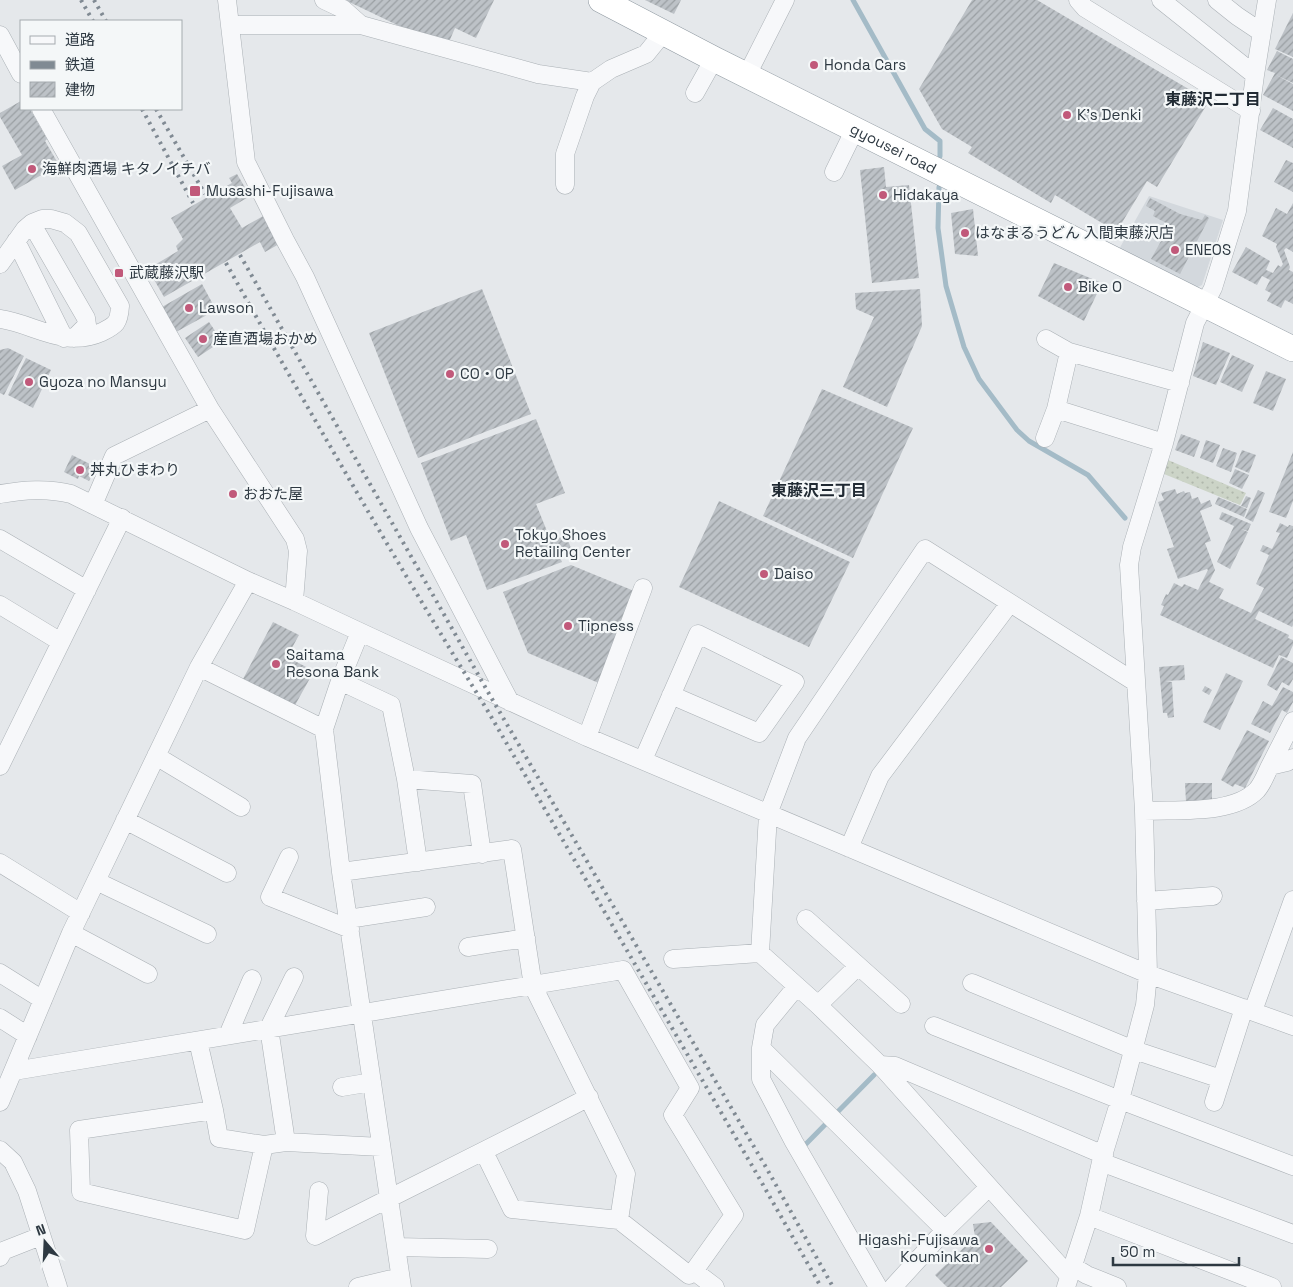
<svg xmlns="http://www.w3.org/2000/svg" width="1293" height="1287" font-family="'Space Grotesk','Noto Sans JP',sans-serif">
  <defs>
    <pattern id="park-dots" width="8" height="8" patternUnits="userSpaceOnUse" patternTransform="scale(1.25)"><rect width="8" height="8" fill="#ccd4c7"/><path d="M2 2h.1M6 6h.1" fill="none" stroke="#b0b7ac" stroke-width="1.8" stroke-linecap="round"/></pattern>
    <pattern id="building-hatch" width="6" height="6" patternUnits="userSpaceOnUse" patternTransform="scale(1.25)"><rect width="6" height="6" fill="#bdc2c7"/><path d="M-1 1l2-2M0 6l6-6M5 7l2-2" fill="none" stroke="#9a9fa3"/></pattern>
  </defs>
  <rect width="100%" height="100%" fill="#e5e8eb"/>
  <path fill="#d3d8dd" d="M1149,196L1223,220L1202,285L1193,289L1118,251Z"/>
  <path fill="url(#park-dots)" d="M1168,460L1246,493L1240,505L1164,474Z"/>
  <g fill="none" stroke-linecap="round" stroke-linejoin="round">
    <path stroke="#a4bbc7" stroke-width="5" d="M853,0L925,129L940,141V156
      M939,187L938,228L946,286L964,347L979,379L1017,430L1029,441L1088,475L1125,518
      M804,1146L874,1075"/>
  </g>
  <path fill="url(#building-hatch)" d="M345,0H494L476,38L455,28L449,42L416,34Z
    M645,0H681L674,14Z
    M972,0H1037L1209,101L1157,187L1147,181L1114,236L1109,233L1112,229L1055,195L1051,203L968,153L972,147L942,129L919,89Z
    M1293,13V57L1275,49Z
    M1277,51L1293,59V83L1276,75L1293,84V111L1263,95L1275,73L1267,70Z
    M21,101V109H30L47,139L45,141L59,165L15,190L2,166L22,155L0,117V113Z
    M1273,108L1293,119V148L1260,130Z
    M1286,160L1293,163V192L1274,182Z
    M884,167L886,187L909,185L919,278L872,283L860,170Z
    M237,174L250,196L230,208L242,228L265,215L281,243L265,252L260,242L164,297L148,269L178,251L176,246L183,239L171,218L232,183L229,178Z
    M1150,198L1180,214L1202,220L1205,215L1209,218L1180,274L1151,259L1170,225L1153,216L1155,211L1146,206Z
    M1293,203V252L1286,248L1284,250L1290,267L1289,270L1293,272V304L1285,300L1281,308L1267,301L1271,293L1265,290L1270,280L1262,276L1257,285L1232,272L1246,247L1270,261L1266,270L1273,273L1278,265L1281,267L1283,264L1276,247L1277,244L1262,236L1276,208L1287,214Z
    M973,209L978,256L955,254L951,213Z
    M1054,263L1102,283L1084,321L1038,296Z
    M202,284L216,310L176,332L162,307Z
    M482,289L531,414L418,458L369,333Z
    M920,289L922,326L887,407L843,387L874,317L856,309L855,293Z
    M209,322L222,341L198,357L185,338Z
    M1203,342L1230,353L1216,385L1193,376Z
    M8,348L24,356L4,395L0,393V350Z
    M1232,355L1254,365L1242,392L1220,382Z
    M26,358L51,370L33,408L8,395Z
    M1266,371L1286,379L1273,411L1253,403Z
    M822,389L913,428L853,558L763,516Z
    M536,419L565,493L536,504L551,541L566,535L572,551L559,555L562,562L487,590L466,535L451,541L421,463Z
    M1181,434L1200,441L1194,457L1175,450Z
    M1206,440L1220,445L1213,463L1200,458Z
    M1223,448L1237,453L1231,472L1216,466Z
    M1242,450L1256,455L1249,473L1235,467Z
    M1293,452V501L1286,518L1269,512Z
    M72,455L96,467L89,481L79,476L78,479L64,472Z
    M1235,469L1249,475L1242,489L1229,483Z
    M1175,489L1177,494L1184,491L1185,493L1190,492L1192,499L1198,497L1201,504L1210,500L1212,506L1200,511L1211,541L1205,543L1215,570L1209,582L1224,589L1219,598L1251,613L1264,588L1256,584L1269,555L1260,551L1263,545L1272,549L1280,533L1276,532L1280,523L1288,527L1289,525L1293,526V625L1292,627L1259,611L1255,619L1289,635L1288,638L1293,640V645L1287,658L1279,655L1273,668L1160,615L1164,606L1161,605L1166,594L1168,595L1174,583L1182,587L1184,584L1198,590L1208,570L1207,569L1178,579L1167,549L1174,547L1158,502L1164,500L1161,493Z
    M1258,490L1265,493L1253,522L1245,518Z
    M1246,496L1251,498L1247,508L1241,506Z
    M1218,497L1247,509L1244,517L1215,504Z
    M719,501L850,562L809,647L679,587Z
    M1222,512L1251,524L1248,531L1241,529L1248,532L1230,569L1217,562L1234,526L1219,519Z
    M571,565L639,593L601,684L528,653L503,592Z
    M273,622L299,635L287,657L314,671L294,707L243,679Z
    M1281,657L1293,663V679L1289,686L1282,682L1277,691L1267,685Z
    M1184,665L1185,680L1165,681L1172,682L1174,717L1168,718L1167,713H1163L1159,667Z
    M1226,673L1243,681L1220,730L1203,722Z
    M1205,686L1212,690L1209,695L1202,691Z
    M1283,687L1293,692V702L1287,713L1282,710L1270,733L1251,724L1263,701L1272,706Z
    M1247,730L1269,741L1245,788L1235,784L1233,787L1221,780Z
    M1185,783H1212V801L1186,802Z
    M991,1222L1028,1261L1001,1287H947L935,1275L975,1237L973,1224Z"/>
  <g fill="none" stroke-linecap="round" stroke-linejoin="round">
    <defs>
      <path id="minor" d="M227,0L246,162L285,240L305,277L419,528L510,702
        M324,0L343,9L361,25
        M1078,0L1085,8L1251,111
        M1161,0L1255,75
        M1217,0L1237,16L1261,32
        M230,25H361L538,74L592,82
        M0,35L21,74
        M747,75L785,0
        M695,93L714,59
        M41,109L210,409
        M834,172L855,129
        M565,185V154L585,96L592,82L611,69L646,54L663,33
        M25,229L33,230L37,233L86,318L87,325L74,338
        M16,241L64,338
        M0,264L25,229L32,223L42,219H51L65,223L78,233L120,306C119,323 116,325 102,332C64,349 35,324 0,319
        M1046,339L1069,352L1180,383
        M1056,409L1164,443
        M1045,438L1056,409L1069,352
        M0,494C24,490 47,488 71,494L248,581L294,601L360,632L587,737L1148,974L1293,1026
        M93,505L114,456L210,409L295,539L298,551L294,601
        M0,539L87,590
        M248,581L199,667L324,729
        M0,605L61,642
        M360,632L340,681L324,729L341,872L402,1287
        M340,681L391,705L406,779L418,862
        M587,737L643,588
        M156,756L241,807
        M643,760L698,634L795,682L759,733L671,695
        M0,766L122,518
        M1270,766L1293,721
        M406,779L472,784L482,854
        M1144,811C1177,809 1233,815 1257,790C1263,783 1266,774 1270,766L1287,762L1293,758
        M125,820L227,873
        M849,848L880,776L1010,603
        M289,857L270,897L350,929
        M0,863L81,913
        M96,881L207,934
        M1146,901L1213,896
        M348,919L426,907
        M806,919L901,1004
        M71,933L148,974
        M468,947L526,938
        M760,953L768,814L797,738L925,549L1135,682
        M673,959L760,953L818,1005L880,1065L1069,1276
        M0,973L43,1000
        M972,983L1134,1050L1221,1079
        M797,986L765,1025L761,1048V1079L794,1142L878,1287
        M818,1005L858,966
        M1253,1011L1293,900
        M0,1018L28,1036
        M934,1026L1120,1100L1293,1166
        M228,1035L252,979
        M198,1041L214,1110
        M761,1048L945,1230
        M880,1065L895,1066L1104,1155
        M14,1071L623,970L690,1088L673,1115L734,1215L694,1271L689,1275L619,1220L626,1174L533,986L512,849L341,872
        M342,1087L372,1082
        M0,1102L71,933L199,667
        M1214,1102L1244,1008
        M286,1142L269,1028L294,977
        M264,1145L245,1230L81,1192L79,1130L214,1110L219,1138L264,1145L286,1142L381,1147
        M0,1150L13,1162L27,1191L58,1287
        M484,1152L512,1209L619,1220
        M1101,1162L1293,1234
        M319,1191L315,1236C406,1189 498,1145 589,1097
        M1089,1216L1272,1287
        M396,1247L488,1249
        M0,1257L3,1251L41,1236
        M1072,1266L1087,1275L1117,1287
        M694,1271L715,1287
        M358,1287L400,1277
        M893,1287L945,1230L989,1187
        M1066,1287L1089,1216L1101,1162L1120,1100L1145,1005L1148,974L1144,811L1129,565L1132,547L1164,443L1195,323L1213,288L1237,211L1255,75L1267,0"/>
      <g id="highway">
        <path id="s1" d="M601,0L714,59L1293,349"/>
      </g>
    </defs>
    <use href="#minor" stroke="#aab0b5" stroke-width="19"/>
    <use href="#highway" stroke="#8e98a0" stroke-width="26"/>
    <use href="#minor" stroke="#f7f8fa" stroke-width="18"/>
    <use href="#highway" stroke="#fff" stroke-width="25"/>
    <path stroke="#808a93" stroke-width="4" stroke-dasharray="2.5 5" stroke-linecap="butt" d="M81,0L93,21
      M94,0L106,21
      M142,109L193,203
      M156,109L205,194
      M240,255L488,692L767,1169L833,1287
      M226,263C311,415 398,565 489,713L758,1176L821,1287"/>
  </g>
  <g fill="#c1597a" stroke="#f4f7f8" stroke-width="2">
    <circle cx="814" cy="65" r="5"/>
    <circle cx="1067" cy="115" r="5"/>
    <circle cx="32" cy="169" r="5"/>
    <rect x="189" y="185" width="12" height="12" rx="2.5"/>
    <circle cx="883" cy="195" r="5"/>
    <circle cx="965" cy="233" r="5"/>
    <circle cx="1175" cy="250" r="5"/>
    <rect x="114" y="268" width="10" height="10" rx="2.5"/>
    <circle cx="1068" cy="287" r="5"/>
    <circle cx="189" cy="308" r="5"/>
    <circle cx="203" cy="339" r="5"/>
    <circle cx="450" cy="374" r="5"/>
    <circle cx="29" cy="382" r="5"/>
    <circle cx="80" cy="470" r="5"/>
    <circle cx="233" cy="494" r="5"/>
    <circle cx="505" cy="544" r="5"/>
    <circle cx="764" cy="574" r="5"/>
    <circle cx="568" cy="626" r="5"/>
    <circle cx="276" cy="664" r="5"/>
    <circle cx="989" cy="1249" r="5"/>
  </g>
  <g text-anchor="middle" stroke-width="4.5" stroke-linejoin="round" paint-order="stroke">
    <g font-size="15" fill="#2e3942" stroke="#f4f7f8" text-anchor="start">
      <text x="824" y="70">Honda Cars</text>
      <text x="1077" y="120">K's Denki</text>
      <text x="42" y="174">海鮮肉酒場 キタノイチバ</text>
      <text x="206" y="196">Musashi-Fujisawa</text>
      <text x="893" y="200">Hidakaya</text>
      <text x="975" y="238">はなまるうどん 入間東藤沢店</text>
      <text x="1185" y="255">ENEOS</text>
      <text x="129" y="278">武蔵藤沢駅</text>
      <text x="1078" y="292">Bike O</text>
      <text x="199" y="313">Lawson</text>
      <text x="213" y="344">産直酒場おかめ</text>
      <text x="460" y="379">CO・OP</text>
      <text x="39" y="387">Gyoza no Mansyu</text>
      <text x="90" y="475">丼丸ひまわり</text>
      <text x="243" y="499">おおた屋</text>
      <text x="515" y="540">Tokyo Shoes<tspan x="515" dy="17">Retailing Center</tspan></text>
      <text x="774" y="579">Daiso</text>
      <text x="578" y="631">Tipness</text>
      <text x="286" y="660">Saitama<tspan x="286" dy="17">Resona Bank</tspan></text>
      <text x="979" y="1245" text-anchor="end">Higashi-Fujisawa<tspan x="979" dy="17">Kouminkan</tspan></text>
    </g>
    <g font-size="15" fill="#2e3942" stroke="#f4f7f8">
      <text dy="5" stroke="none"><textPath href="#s1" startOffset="328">gyousei road</textPath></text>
    </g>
    <g font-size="16" font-weight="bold" fill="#202a33" stroke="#f4f7f8">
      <text x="1213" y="105">東藤沢二丁目</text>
      <text x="819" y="496">東藤沢三丁目</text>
    </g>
  </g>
  <rect x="20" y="20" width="162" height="90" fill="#f4f7f8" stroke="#a5abaf"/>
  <rect x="30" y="36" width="25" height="8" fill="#f7f8fa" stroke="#a5abaf"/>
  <text x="65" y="45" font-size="15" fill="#2e3942">道路</text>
  <rect x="30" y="61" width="25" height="8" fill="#808a93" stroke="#a5abaf"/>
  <text x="65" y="70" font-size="15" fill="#2e3942">鉄道</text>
  <rect x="30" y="82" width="25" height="15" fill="url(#building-hatch)" stroke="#a5abaf"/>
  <text x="65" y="95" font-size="15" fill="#2e3942">建物</text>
  <g transform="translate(45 1242) rotate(341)" stroke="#f4f7f8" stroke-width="4" paint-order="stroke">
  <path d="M0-4L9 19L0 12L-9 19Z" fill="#2e3942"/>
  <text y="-8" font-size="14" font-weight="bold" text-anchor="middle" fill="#2e3942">N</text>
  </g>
  <path d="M1113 1257v8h126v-8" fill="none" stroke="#2e3942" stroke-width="2.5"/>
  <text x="1120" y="1257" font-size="15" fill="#2e3942" stroke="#f4f7f8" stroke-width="4" paint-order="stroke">50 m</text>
</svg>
